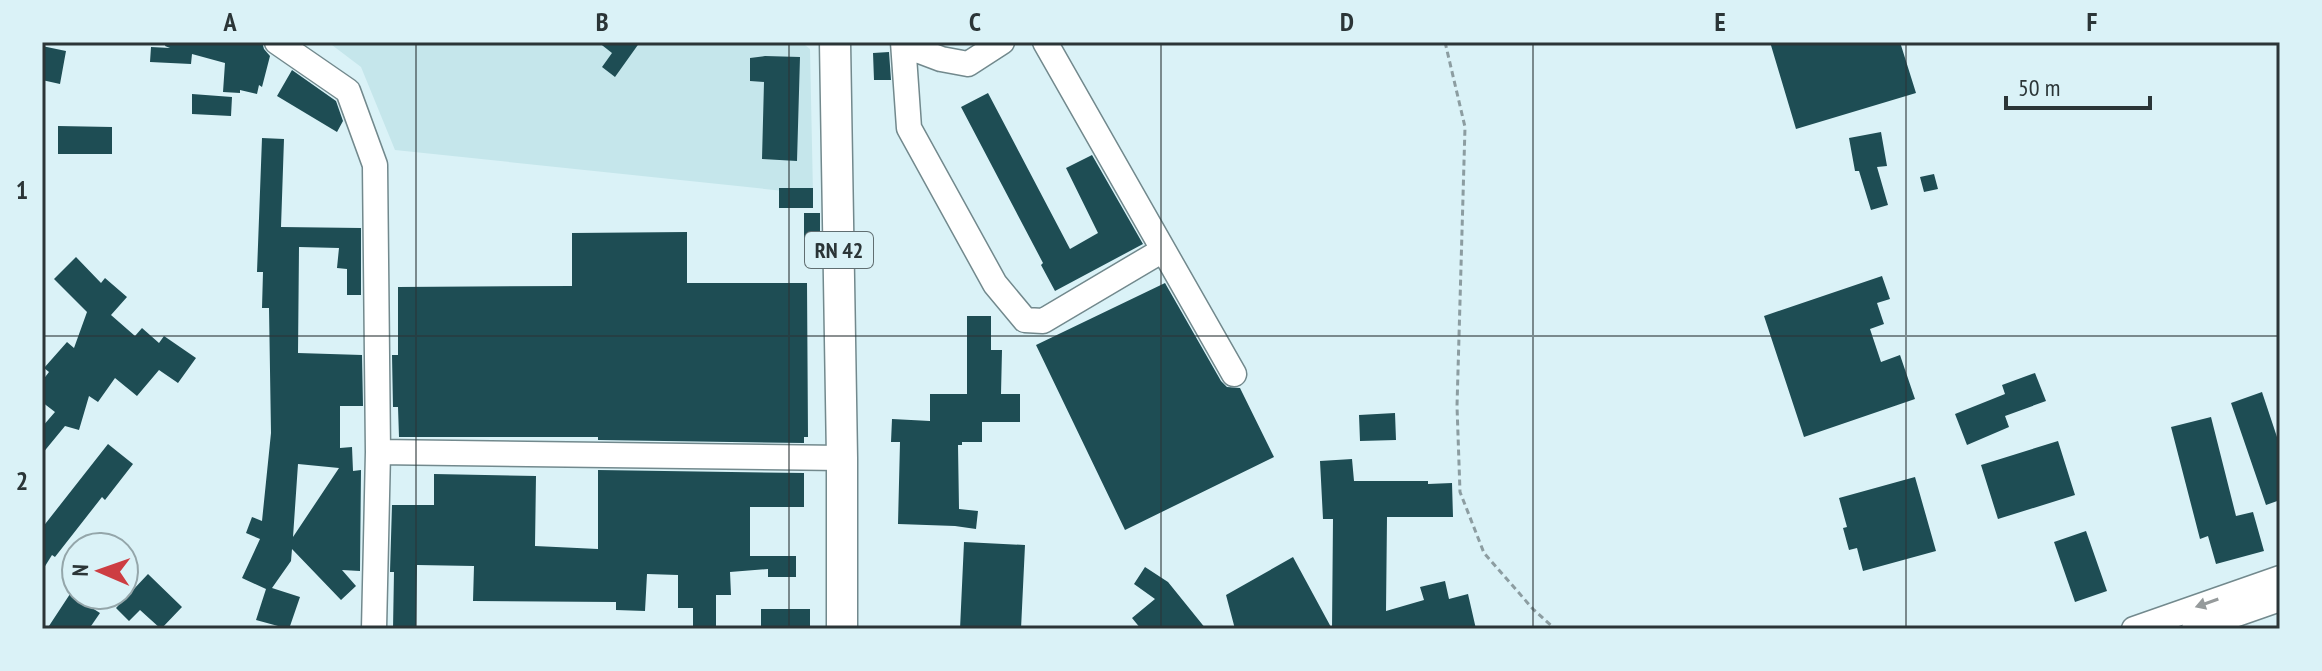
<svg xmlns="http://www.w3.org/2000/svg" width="2322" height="671" font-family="'PT Sans Narrow',sans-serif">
  <rect width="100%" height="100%" fill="#daf2f7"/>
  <path fill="#c5e6eb" d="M328,42H801L810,49L813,194L395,150L361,67Z"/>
  <path fill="#1e4d54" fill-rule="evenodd" d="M166,42H262L264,49L270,56L262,87L259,85L257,94L240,90V93L223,92L225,63L192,54L191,64L150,62L151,47L170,48L165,46Z
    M598,42H640L615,77L602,67L612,53Z
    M1770,42H1900L1916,93L1796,129Z
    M42,46L66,51L60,84L42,80Z
    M889,52L891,80H874L873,53Z
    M765,56L800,57L797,161L762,159L764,82L750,81V58Z
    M292,70L336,101L343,121L337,132L277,96Z
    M988,93L1070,249L1098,233L1066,168L1092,155L1143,244L1055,291L1041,265L1043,263L961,107Z
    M192,94L232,97L231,116L192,114Z
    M58,126L112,127V154H58Z
    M1881,132L1887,166L1877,167L1888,205L1871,210L1859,171H1855L1849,138Z
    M262,138L284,139L281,227L361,228V295H347V269L337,268L339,248L299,247L298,353L362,355L363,406H340V448L352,447L353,471L361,470L360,571L342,570L356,586L341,600L292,549L291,561L272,588L300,597L289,629L256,620L266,589L242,578L260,539L246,533L252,517L262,521L271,433L269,308H262L263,272H257ZM298,464L339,468L293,537Z
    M1934,174L1938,189L1924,192L1920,177Z
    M779,188H813V208H779Z
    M804,213H820V246H804Z
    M687,232V283H807L808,437H804V443L598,440V437H399L398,407H393L392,355H398V287L572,286V233Z
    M76,257L101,283L105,278L127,297L111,315L135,336L142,328L159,343L164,336L196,358L178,383L159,370L137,396L115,378L98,402L89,396L79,430L65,426L42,454V427L55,412L42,402V381L49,372L44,368L67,342L74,348L87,312L54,279Z
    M1882,276L1890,299L1877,303L1884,324L1870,329L1881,362L1900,355L1915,399L1804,437L1764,316Z
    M1165,283L1221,381L1227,387L1240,388L1274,457L1125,530L1036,345Z
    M967,316H991V350H1002L1001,394H1020V422H982V442H962V445H958L959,509L978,511L976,529L955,526L898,524L900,442H891L892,419L930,421V394H967Z
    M2035,373L2046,401L2005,416L2009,427L1967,445L1955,414L2005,394L2002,385Z
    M2262,392L2280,446V500L2266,505L2231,403Z
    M1395,413L1396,440L1360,441L1359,415Z
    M2211,417L2236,516L2253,512L2264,551L2216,564L2208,536L2200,539L2171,427Z
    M2058,441L2075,495L1998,519L1981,465Z
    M108,444L133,464L105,500L102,497L55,557L52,555L42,571V528Z
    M1352,459L1354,481H1428V484L1452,483L1453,517H1387L1386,611L1424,600L1420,587L1445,581L1449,599L1468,594L1476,629H1332L1333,519H1323L1320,461Z
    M598,470L804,473V507H750V556H796V577H768V569L730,572L731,595H716V628H693V608H678V575L647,574L645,611L616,610V602L473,601L474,566L417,565L416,629H393L394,572H390L392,505H434V474L536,476L535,546L598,549Z
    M1915,477L1936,551L1863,571L1857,548L1849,550L1843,528L1847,527L1839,498Z
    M2086,531L2107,591L2075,602L2054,542Z
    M964,542L1025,545L1021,629H960Z
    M1293,557L1332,629H1235L1226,595Z
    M1145,567L1168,582L1206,629H1141L1132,618L1155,599L1134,584Z
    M148,574L182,607L161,629L140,610L129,621L116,608Z
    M70,594L100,613L89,629H47Z
    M761,609H810V629H761Z"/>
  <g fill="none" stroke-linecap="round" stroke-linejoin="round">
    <defs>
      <path id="minor" d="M277,42L348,91L375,165L378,452L374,629
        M903,42L909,128L995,284L1025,320L1043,321L1163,250
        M1045,42L1234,374
        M904,45L941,59L968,64L1002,42
        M378,452L842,458
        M2134,629L2280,578
        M2194,629L2280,599"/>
      <path id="major" d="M835,42L842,458V629"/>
    </defs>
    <use href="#minor" stroke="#72898d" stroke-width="27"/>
    <use href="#major" stroke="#72898d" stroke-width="33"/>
    <path stroke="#8c9da1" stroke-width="3" stroke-dasharray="6 4" stroke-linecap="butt" d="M1445,42L1465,127L1457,406L1460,492L1484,553L1533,609L1555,629"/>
    <use href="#minor" stroke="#fff" stroke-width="24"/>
    <use href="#major" stroke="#fff" stroke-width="30"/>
  </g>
  <defs><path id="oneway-solid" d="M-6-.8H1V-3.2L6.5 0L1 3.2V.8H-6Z" transform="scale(2)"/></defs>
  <use fill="#959a9b" href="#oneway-solid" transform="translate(2207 603) rotate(161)"/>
  <path fill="none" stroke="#2b3537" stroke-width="2" stroke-opacity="0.55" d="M416,42V629M789,42V629M1161,42V629M1533,42V629M1906,42V629M42,336H2280"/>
  <g text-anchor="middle" stroke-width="8" stroke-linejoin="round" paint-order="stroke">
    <rect fill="#daf2f7" stroke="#606e71" stroke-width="2" x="805" y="232" width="68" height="36" rx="6"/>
    <g font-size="22" font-weight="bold" fill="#2b3537">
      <text x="839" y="258">RN 42</text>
    </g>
  </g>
  <rect width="2322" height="671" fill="none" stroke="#daf2f7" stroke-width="88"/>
  <g transform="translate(100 571) rotate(272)"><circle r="38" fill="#daf2f7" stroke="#94a6aa" stroke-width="2"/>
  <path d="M0-6L14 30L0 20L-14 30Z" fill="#cd3d42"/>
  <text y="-12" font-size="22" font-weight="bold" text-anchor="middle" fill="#2b3537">N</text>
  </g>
  <path d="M2006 96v12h144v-12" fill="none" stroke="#2b3537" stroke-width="4"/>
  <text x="2018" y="96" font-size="24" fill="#2b3537" stroke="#daf2f7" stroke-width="6" paint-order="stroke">50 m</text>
  <rect x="44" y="44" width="2234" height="583" fill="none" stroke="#2b3537" stroke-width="3"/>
  <g font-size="26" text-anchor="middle" font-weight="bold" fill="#2b3537">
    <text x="230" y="31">A</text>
    <text x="602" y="31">B</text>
    <text x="975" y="31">C</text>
    <text x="1347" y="31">D</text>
    <text x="1720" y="31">E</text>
    <text x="2092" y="31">F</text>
    <text x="22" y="199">1</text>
    <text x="22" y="490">2</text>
  </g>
</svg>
